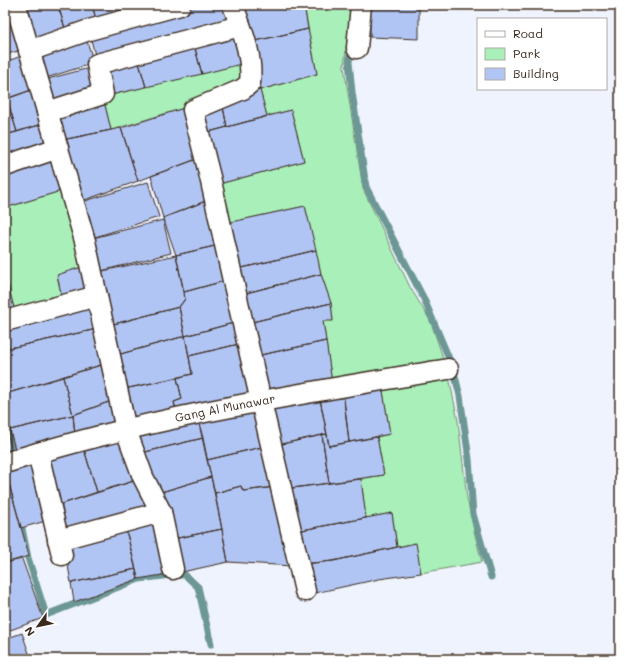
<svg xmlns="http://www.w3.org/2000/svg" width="625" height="664" font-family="Mali,sans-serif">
  <rect width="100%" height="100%" fill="#eff3fd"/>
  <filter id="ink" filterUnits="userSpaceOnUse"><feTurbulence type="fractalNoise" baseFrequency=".025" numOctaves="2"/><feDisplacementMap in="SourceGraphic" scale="8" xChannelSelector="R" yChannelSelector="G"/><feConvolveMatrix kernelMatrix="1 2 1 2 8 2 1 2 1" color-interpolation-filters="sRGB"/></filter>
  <g filter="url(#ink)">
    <path fill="#a9efba" stroke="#728c6c" d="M304,5H351L344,67L363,189L410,287L431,322L445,364L332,383L323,321L333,320L331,303L321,274L305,206L227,223L219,184L304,161L291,110L267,116L260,90L317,74Z
      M245,63V79L184,108L111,130L103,97Z
      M64,190L85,266L57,275L63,302L15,312L6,277H5V208Z
      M448,372L458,421L467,498L474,531L482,562L421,573L415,543L397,547L392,513L366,518L361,479L384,475L377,437L390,434L382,385Z"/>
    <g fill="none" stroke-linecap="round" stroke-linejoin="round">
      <path stroke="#6d9795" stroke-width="7" d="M351,46L349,62L352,92L366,187L424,299L453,368L460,396L469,459L473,514L491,577
        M5,416L14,459
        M20,519L28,558L46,615L139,579L171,575H185L198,587L211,644"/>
    </g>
    <path fill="#b1c5f4" stroke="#3b2a1e" d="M31,5H58L67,35L34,47L23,8Z
      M58,5H92L98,26L67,35Z
      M92,5H161L98,26Z
      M188,5H226L232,28L97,63L89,32Z
      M238,5H304L308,29L251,42Z
      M370,5H419V39L370,37Z
      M14,14L24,49L5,55V18Z
      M308,29L317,74L260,90L251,42Z
      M233,30L245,63L202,74L193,41Z
      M85,35L94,63L46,78L37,49Z
      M193,41L202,74L146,87L137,56Z
      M27,54L37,88L5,99V62Z
      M137,56L146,87L106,96L98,65Z
      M93,67L101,92L51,106L44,80Z
      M37,88L46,123L17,132L7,99Z
      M260,90L267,116L227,127L222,102Z
      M103,97L111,130L62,140L54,111Z
      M5,99H7L17,132L5,135Z
      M222,102L227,127L205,133L198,111Z
      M184,108L197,159L138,181L121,128Z
      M291,110L304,161L219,184L205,133Z
      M46,123L52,146L5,162V135Z
      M121,128L138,181L82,201L62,140Z
      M54,152L64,190L5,208V169Z
      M197,159L208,200L163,218L151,176Z
      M148,182L159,217L95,237L85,201Z
      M208,200L219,245L176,255L163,218Z
      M305,206L316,250L238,269L227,223Z
      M163,220L171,253L101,271L93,238Z
      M219,245L228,280L184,292L176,255Z
      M316,250L321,274L242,294L238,269Z
      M176,255L185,299L179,307L110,325L98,272Z
      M85,266L93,294L63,302L57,275Z
      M321,274L331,303L248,323L242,294Z
      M5,277H6L15,312L5,314Z
      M228,280L237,322L185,336L179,307L185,299L184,292Z
      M92,303L97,329L5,349V324Z
      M331,303L333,321H323L326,341L256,356L248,323Z
      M179,307L185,336L117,355L110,325Z
      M237,322L243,343L189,356L185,336Z
      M97,329L104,364L5,394V349Z
      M185,336L192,374L124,389L117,355Z
      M326,341L332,383L266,395L256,356Z
      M243,343L254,398L177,414L174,402L182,399L177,378L192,374L189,356Z
      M104,364L114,400L73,415L63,377Z
      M63,377L73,415L10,430L5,403V394Z
      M177,378L182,399L174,402L177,414L131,423L124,389Z
      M382,385L390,434L349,442L343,391Z
      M343,391L349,442L329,446L319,394Z
      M319,394L327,434L273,446L265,405Z
      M114,400L119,425L75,435L73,415Z
      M257,408L266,446L207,460L198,419Z
      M73,415L75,435L16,453L10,430Z
      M198,419L203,438L141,453L132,433Z
      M5,424L13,456L5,459Z
      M327,434L329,446L377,437L384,475L329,483L322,435Z
      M123,435L137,480L97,492L83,446Z
      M322,435L329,483L285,489L273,446Z
      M203,438L211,477L158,493L141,453Z
      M83,446L97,492L59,505L47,457Z
      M266,446L275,487L243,491L241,486L215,493L207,460Z
      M35,459L49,520L21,528L5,469Z
      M5,469L29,556L5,563Z
      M211,477L222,529L173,539L158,493Z
      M361,479L366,518L297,531L285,489Z
      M137,480L151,509L64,532L59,505Z
      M241,486L243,491L275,487L292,566L228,562L215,493Z
      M392,513L397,547L333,561L303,564L297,531Z
      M155,519L168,574L138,579L125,526Z
      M125,526L136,569L71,583L64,542Z
      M222,529L228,562L182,572L173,539Z
      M416,543L421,573L379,579L310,594L303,564L333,561Z
      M22,559L43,618L5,632V563Z
      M136,569L138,579L74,602L71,583Z
      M22,633L31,659H5V639Z"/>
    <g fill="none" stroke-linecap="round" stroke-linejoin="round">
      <defs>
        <g id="street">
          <path d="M16,5L85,241L126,430L143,477L161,512L173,569"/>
          <path d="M233,5C242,31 253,55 250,83L243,89L193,110L210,177L234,285L305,591"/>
          <path d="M357,48L361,5"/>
          <path d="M29,51L89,30L180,5"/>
          <path d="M47,112L103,94L97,64L240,26"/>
          <path d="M5,166L58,148"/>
          <path d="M5,321L97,296"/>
          <path d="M38,453L62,555"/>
          <path id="s1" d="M5,463C149,417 299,394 448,369"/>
          <path d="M58,540L161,512"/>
        </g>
      </defs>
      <use href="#street" stroke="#3b2a1e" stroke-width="23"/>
      <use href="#street" stroke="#fff" stroke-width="20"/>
    </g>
  </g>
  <g text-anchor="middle" stroke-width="3.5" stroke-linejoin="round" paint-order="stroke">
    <g font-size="12" fill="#3b2a1e" stroke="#fff">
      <text dy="4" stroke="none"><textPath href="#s1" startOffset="227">Gang Al Munawar</textPath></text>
    </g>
  </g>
  <rect width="625" height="664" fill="none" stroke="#fff" stroke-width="20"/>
  <rect x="10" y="10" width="605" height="644" fill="none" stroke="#3b2a1e" stroke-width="1.5" filter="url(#ink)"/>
  <rect x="477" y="18" width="130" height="72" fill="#ffffff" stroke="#b1aaa5"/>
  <rect x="485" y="31" width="20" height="6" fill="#ffffff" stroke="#b1aaa5"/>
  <text x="513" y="38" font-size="12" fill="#3b2a1e">Road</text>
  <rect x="485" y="48" width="20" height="12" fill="#a9efba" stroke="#b1aaa5"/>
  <text x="513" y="58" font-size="12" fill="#3b2a1e">Park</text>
  <rect x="485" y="68" width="20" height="12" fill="#b1c5f4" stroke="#b1aaa5"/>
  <text x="513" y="78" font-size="12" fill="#3b2a1e">Building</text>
  <g transform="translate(38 626) rotate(237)" stroke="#ffffff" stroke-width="3" paint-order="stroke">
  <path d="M0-3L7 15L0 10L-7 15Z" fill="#3b2a1e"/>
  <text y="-6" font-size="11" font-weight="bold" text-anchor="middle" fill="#3b2a1e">N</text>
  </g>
</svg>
